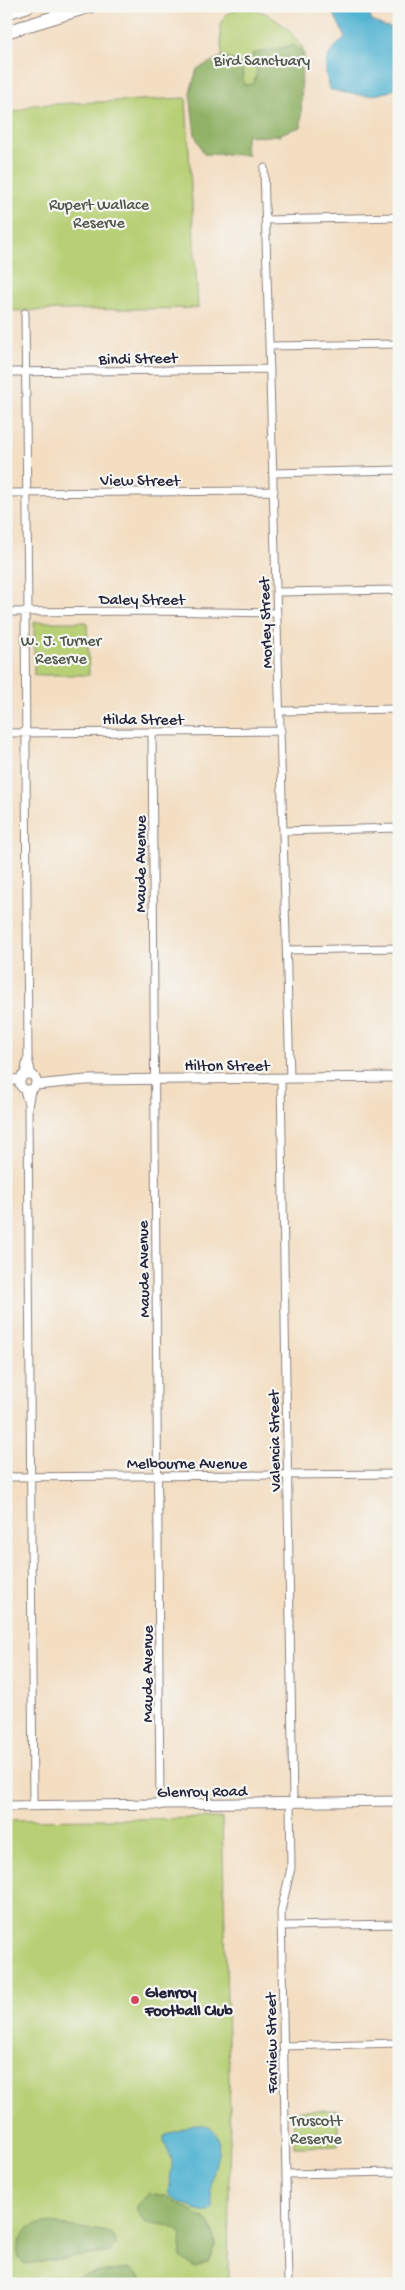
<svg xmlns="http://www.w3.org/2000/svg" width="405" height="2290" font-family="'Gochi Hand',sans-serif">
  <rect width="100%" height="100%" fill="#f6f6f2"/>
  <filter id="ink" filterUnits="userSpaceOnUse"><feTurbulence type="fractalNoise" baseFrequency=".02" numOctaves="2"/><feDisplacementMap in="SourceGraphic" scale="10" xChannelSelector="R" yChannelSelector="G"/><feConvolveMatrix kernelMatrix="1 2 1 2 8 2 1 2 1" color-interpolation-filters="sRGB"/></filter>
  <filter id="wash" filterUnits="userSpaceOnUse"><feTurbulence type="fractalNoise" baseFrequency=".0096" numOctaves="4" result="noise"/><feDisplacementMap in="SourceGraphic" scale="20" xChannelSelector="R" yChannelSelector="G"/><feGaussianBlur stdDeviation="1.12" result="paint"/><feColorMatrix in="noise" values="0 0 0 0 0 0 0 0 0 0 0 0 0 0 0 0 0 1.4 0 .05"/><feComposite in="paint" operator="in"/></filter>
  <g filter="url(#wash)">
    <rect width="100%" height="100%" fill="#f3dec2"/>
    <path fill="#f0d0e4" d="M6,624H11L12,724H6Z"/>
    <path fill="#b7cf74" stroke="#6c7858" d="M244,7L266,13L287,28L303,48L305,61L299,73L300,99L280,137L250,121L225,96L220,26L226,14Z
      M186,98L198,308L6,311V116L32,105Z
      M34,622H87L89,675H34Z
      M222,1818L230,2112L228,2284H6V1820Z
      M338,2110V2146L294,2147L293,2111Z"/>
    <path fill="#91b266" stroke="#5a6a50" d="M294,45L302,52L301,127C284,132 265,141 247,134L245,147L248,155L204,154L195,135L190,92L197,69L223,56L241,63L244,85L253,84L257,72L252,54Z
      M149,2193L166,2196L208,2221L213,2231L215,2245L208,2262L195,2268L181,2257C180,2250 182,2243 181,2237C178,2224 156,2224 146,2223L137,2211V2206Z
      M44,2223L109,2232L115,2239L116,2244L110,2252L25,2264C11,2256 19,2233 32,2226C35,2225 40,2224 44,2223Z
      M130,2269L144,2280V2284H46L99,2272Z"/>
    <path fill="#53b4d2" stroke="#3a6b86" d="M330,6H368L371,20L383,26L399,29V86C380,100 349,95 329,89C323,61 324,57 345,37Z
      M194,2125C235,2124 213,2164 211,2185C210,2193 213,2201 212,2209L208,2212C201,2213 171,2199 169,2194C167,2188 173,2170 172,2162C171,2153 163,2146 164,2136Z"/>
  </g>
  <g filter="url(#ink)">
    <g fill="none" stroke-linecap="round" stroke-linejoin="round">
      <defs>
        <path id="minor" d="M264,168L290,1078
          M266,220L399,217
          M25,313L28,612
          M270,346L399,344
          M6,372L270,369
          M273,473L399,470
          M6,493L274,491
          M277,592L399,590
          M6,612L150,611L277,613
          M25,612L28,1058L32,1075
          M280,711L399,709
          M152,732L160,1806
          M6,733L281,731
          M283,831L399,828
          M287,950L399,948
          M24,1075L27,1060
          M281,1078L293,1803
          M24,1090L28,1104
          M31,1090L28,1107L33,1806
          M6,1477L399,1474
          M281,1926L399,1924
          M283,2046L399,2043
          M286,2174L399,2172
          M288,2284L281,1911L291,1868L290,1803"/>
        <path id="tertiary" d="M20 1082a8 8 0 1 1 16 0a8 8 0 1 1-16 0Z
          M6,1081L21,1079
          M36,1085L86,1080L399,1077
          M6,1806L399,1801"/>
        <path id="motorway" d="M6,13L28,6
          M6,32L91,6"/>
      </defs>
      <use href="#minor" stroke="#8a807e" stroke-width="9"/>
      <use href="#tertiary" stroke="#8a807e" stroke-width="11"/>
      <use href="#motorway" stroke="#8a807e" stroke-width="14"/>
      <use href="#minor" stroke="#fff" stroke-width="7"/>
      <use href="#tertiary" stroke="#fff" stroke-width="9"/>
      <use href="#motorway" stroke="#fff" stroke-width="12"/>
    </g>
  </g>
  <circle fill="#d1495b" stroke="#f6f6f2" stroke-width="2" cx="135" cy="2000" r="5"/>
  <g text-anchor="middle" stroke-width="4.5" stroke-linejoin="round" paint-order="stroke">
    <g font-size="16" fill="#4f564c" stroke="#f6f6f2">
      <text x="262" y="65">Bird Sanctuary</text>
      <text x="99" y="209">Rupert Wallace<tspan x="99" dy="18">Reserve</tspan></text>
      <text x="61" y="645">W. J. Turner<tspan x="61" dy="18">Reserve</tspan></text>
      <text x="316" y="2125">Truscott<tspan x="316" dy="18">Reserve</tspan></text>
    </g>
    <g font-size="16" fill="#22223b" stroke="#f6f6f2">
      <text transform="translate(138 357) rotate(-1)" y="6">Bindi Street</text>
      <text x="140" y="485">View Street</text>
      <text x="142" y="604">Daley Street</text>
      <text transform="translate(264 623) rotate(-92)" y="6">Morley Street</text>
      <text x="143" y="724">Hilda Street</text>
      <text transform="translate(139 864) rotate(-90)" y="6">Maude Avenue</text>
      <text x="227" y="1070">Hilton Street</text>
      <text transform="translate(142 1269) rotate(-91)" y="6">Maude Avenue</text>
      <text transform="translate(273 1441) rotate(-91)" y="6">Valencia Street</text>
      <text x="187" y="1468">Melbourne Avenue</text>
      <text transform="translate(146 1674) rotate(-90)" y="6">Maude Avenue</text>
      <text transform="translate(202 1790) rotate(-1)" y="6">Glenroy Road</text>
      <text transform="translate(270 2043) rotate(-91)" y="6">Farview Street</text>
    </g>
    <g font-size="16" font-weight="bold" fill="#22223b" stroke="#f6f6f2" text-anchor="start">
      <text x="145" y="1997">Glenroy<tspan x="145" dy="18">Football Club</tspan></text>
    </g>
  </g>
  <rect width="405" height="2290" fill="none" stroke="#f6f6f2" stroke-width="25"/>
</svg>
